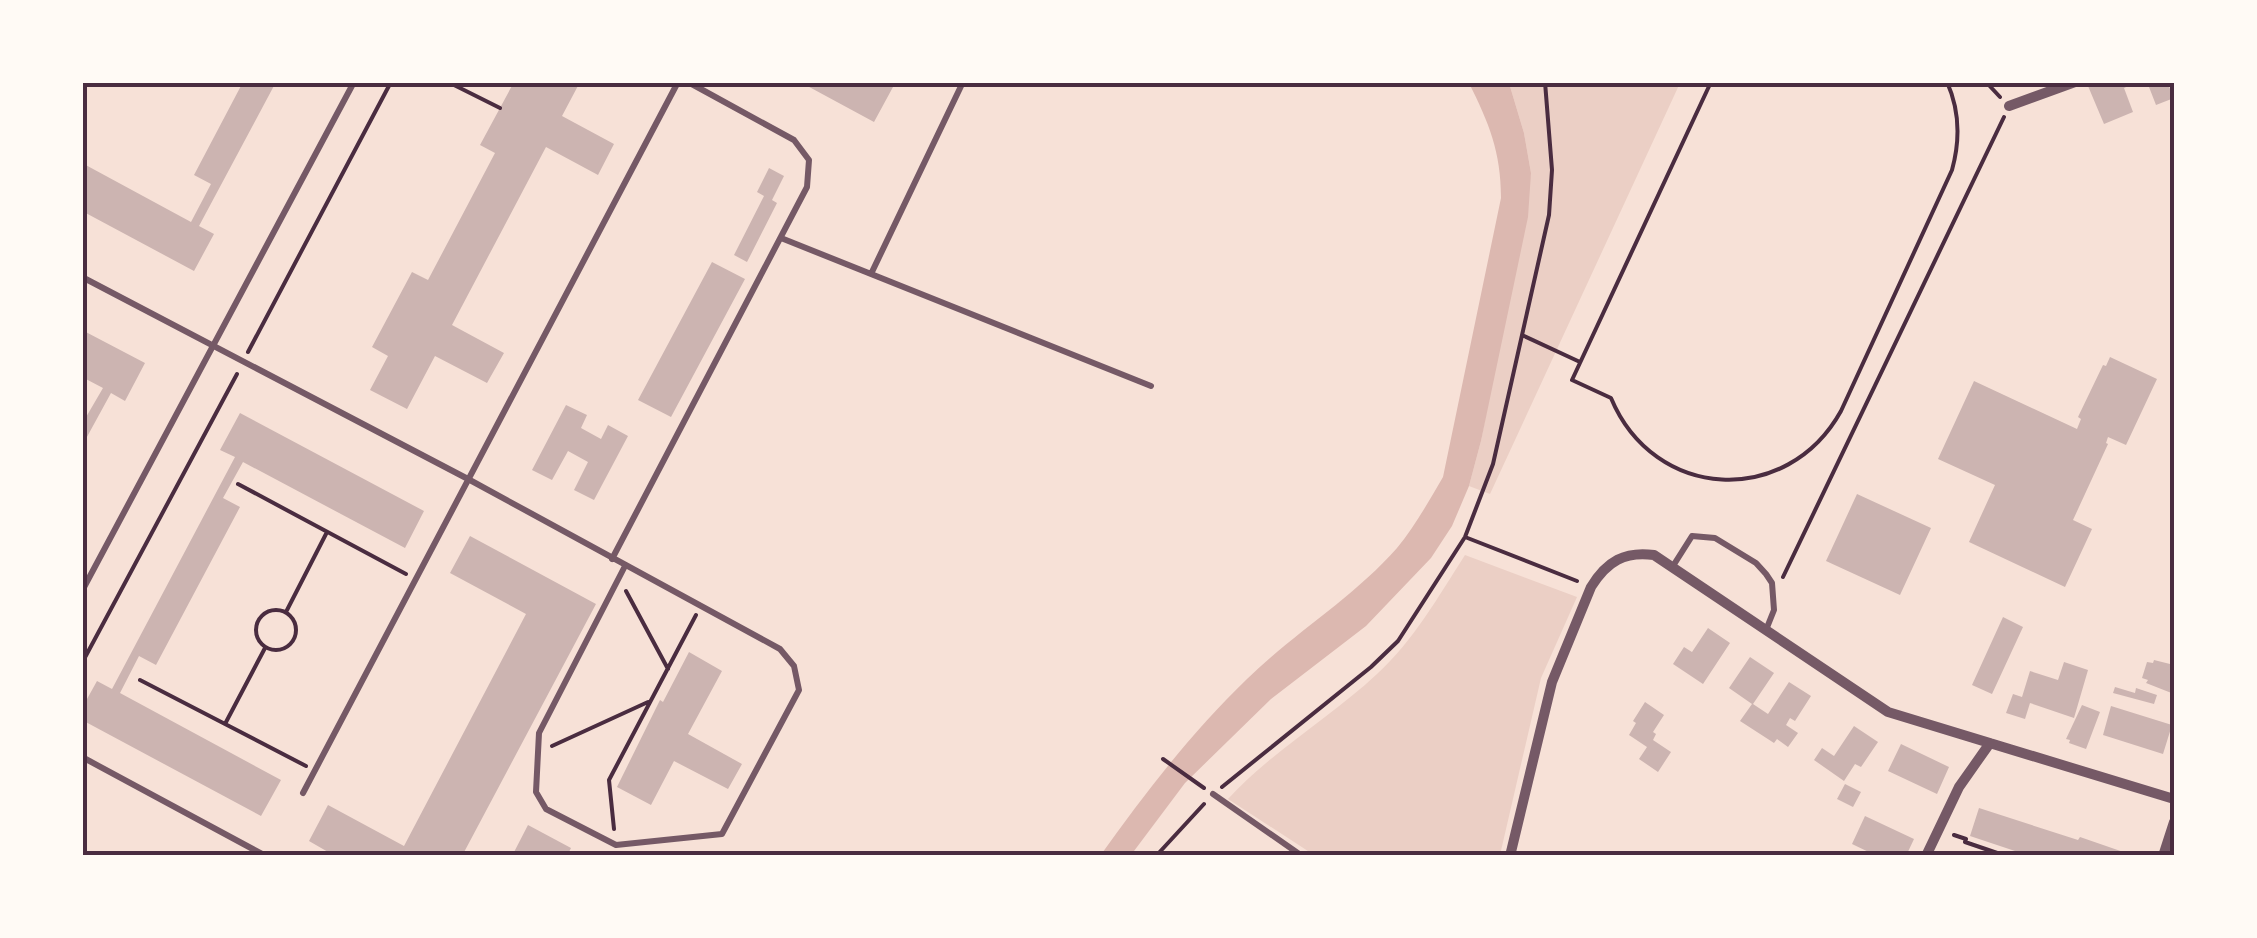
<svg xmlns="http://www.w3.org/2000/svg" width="2257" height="938" font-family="'Work Sans',sans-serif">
  <rect width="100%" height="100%" fill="#f7e1d7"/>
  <path fill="#ebcfc5" d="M1509,83H1680L1490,494L1469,486L1481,441L1531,173L1524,133Z
    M1465,555L1577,597L1541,678L1500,855H1314L1228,799C1272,751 1330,718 1377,674C1414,640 1438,597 1465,555Z"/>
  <path fill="#dcb8b0" d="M1469,83H1509L1524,133L1531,173L1528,217L1481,441L1469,486L1452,526L1431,558L1366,626L1271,699L1185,783L1131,855L1100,856C1145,793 1191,733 1247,679C1294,633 1353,598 1397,548C1415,526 1429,501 1443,477L1501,198C1501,152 1489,123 1469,83Z"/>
  <path fill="#ccb4b1" d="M243,82H276L199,226L214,234L194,271L82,211V163L191,222L211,184L194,175Z
    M514,82H580L562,116L614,144L598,175L546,147L452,325L504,353L487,383L435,356L407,409L370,390L388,356L372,347L412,272L428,280L495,153L480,145Z
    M800,82H893V87L874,122Z
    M2097,82H2137L2124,88L2133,112L2104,124L2088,86Z
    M2161,82H2167L2174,98L2156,105L2149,87Z
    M769,168L784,176L772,200L777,203L747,262L734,255L764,196L757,192Z
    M712,262L745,279L671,417L638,400Z
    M82,330L145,363L125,401L111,393L82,446V424L103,388L82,377Z
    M2110,357L2157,379L2126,445L2108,437L2106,443L2108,444L2073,520L2092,529L2065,587L1969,542L1995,485L1938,459L1974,381L2077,429L2081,419L2078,417L2103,365L2106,366Z
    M566,405L587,415L581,428L601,439L608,425L628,436L594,500L574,490L588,462L568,451L552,480L532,470Z
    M240,413L424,511L405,548L243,462L223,498L240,507L156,665L139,656L120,693L281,780L261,816L82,720V708L97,681L112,689L235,457L220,450Z
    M1857,494L1931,528L1900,595L1826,561Z
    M470,536L596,604L462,856H335L309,841L328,805L404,846L526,614L450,573Z
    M2003,617L2023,627L1992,694L1972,685Z
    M1708,628L1730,643L1703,684L1673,664L1684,647L1692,652Z
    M689,652L722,671L688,734L742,764L728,789L674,761L651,805L617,787L660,700L663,702Z
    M1750,657L1774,673L1753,704L1768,714L1789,682L1811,696L1795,721L1790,718L1786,725L1798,733L1788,747L1777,739L1774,743L1740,721L1752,704L1729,688Z
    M2154,660L2174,665V694L2146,683L2148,680L2142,678L2147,662L2153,663Z
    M2064,662L2088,670L2074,718L2030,703L2025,719L2006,713L2013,694L2022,697L2030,671L2058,680Z
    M2115,687L2135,693L2136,688L2157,695L2154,704L2113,693Z
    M1645,702L1664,715L1653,732L1656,734L1653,740L1671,752L1658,772L1639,759L1647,747L1629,735L1636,723L1633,721Z
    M2082,705L2100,712L2086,749L2069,743L2070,740L2066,739Z
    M2111,706L2172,725L2163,754L2103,735Z
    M1854,726L1878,742L1861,767L1855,764L1844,781L1814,760L1822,748L1834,756Z
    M1901,744L1949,767L1937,794L1888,771Z
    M1845,784L1861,792L1853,807L1837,799Z
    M1979,808L2078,840L2080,837L2135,856H2030L1970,836Z
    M1865,816L1914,839L1906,856H1877L1852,844Z
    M528,825L571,848L567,856H512Z"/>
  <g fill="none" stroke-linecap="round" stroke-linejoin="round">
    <path stroke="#4a2c40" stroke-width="4" d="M448,82L500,108
      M1711,82L1572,380L1611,398C1654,501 1787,508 1841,411L1952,170C1960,141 1960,111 1947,82
      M1986,82L2000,97
      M1522,335L1580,362
      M248,352L391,82
      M238,484L406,574
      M1465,537L1577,581
      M1783,577L2004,117
      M626,591L668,669
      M256 630a20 20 0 1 1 40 0a20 20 0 1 1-40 0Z
      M286,612L327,532
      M82,663L237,374
      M140,680L306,766
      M225,724L265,648
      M552,746L648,702
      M1163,759L1204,788
      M1222,787L1371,667L1398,641L1465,537L1493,464L1549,215L1552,170L1545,82
      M614,829L609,780L696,615
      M1954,835L1966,839L1965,842L2006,856
      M1156,856L1204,804"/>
    <path stroke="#755966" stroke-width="6" d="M781,238L1151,386
      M871,274L963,82
      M82,277L468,479L780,649L794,666L799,690L722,834L616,845L546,809L536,792L539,733L625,566
      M612,559L807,187L809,160L794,140L688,82
      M1673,566L1692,536L1715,538L1756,563L1766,574L1772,583L1774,610L1766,630
      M82,591L354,82
      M82,757L262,854
      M303,793L678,82
      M1213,794L1302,856"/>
    <path stroke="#755966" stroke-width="10" d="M2009,106L2075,82
      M1510,856L1552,682L1591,587C1607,561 1625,551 1654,555L1888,712L2174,799
      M1926,856L1959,787L1990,743
      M2163,856L2174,822"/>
  </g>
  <rect width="2257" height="938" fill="none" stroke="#fffaf5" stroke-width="170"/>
  <rect x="85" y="85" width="2087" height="768" fill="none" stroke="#4a2c40" stroke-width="4"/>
</svg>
